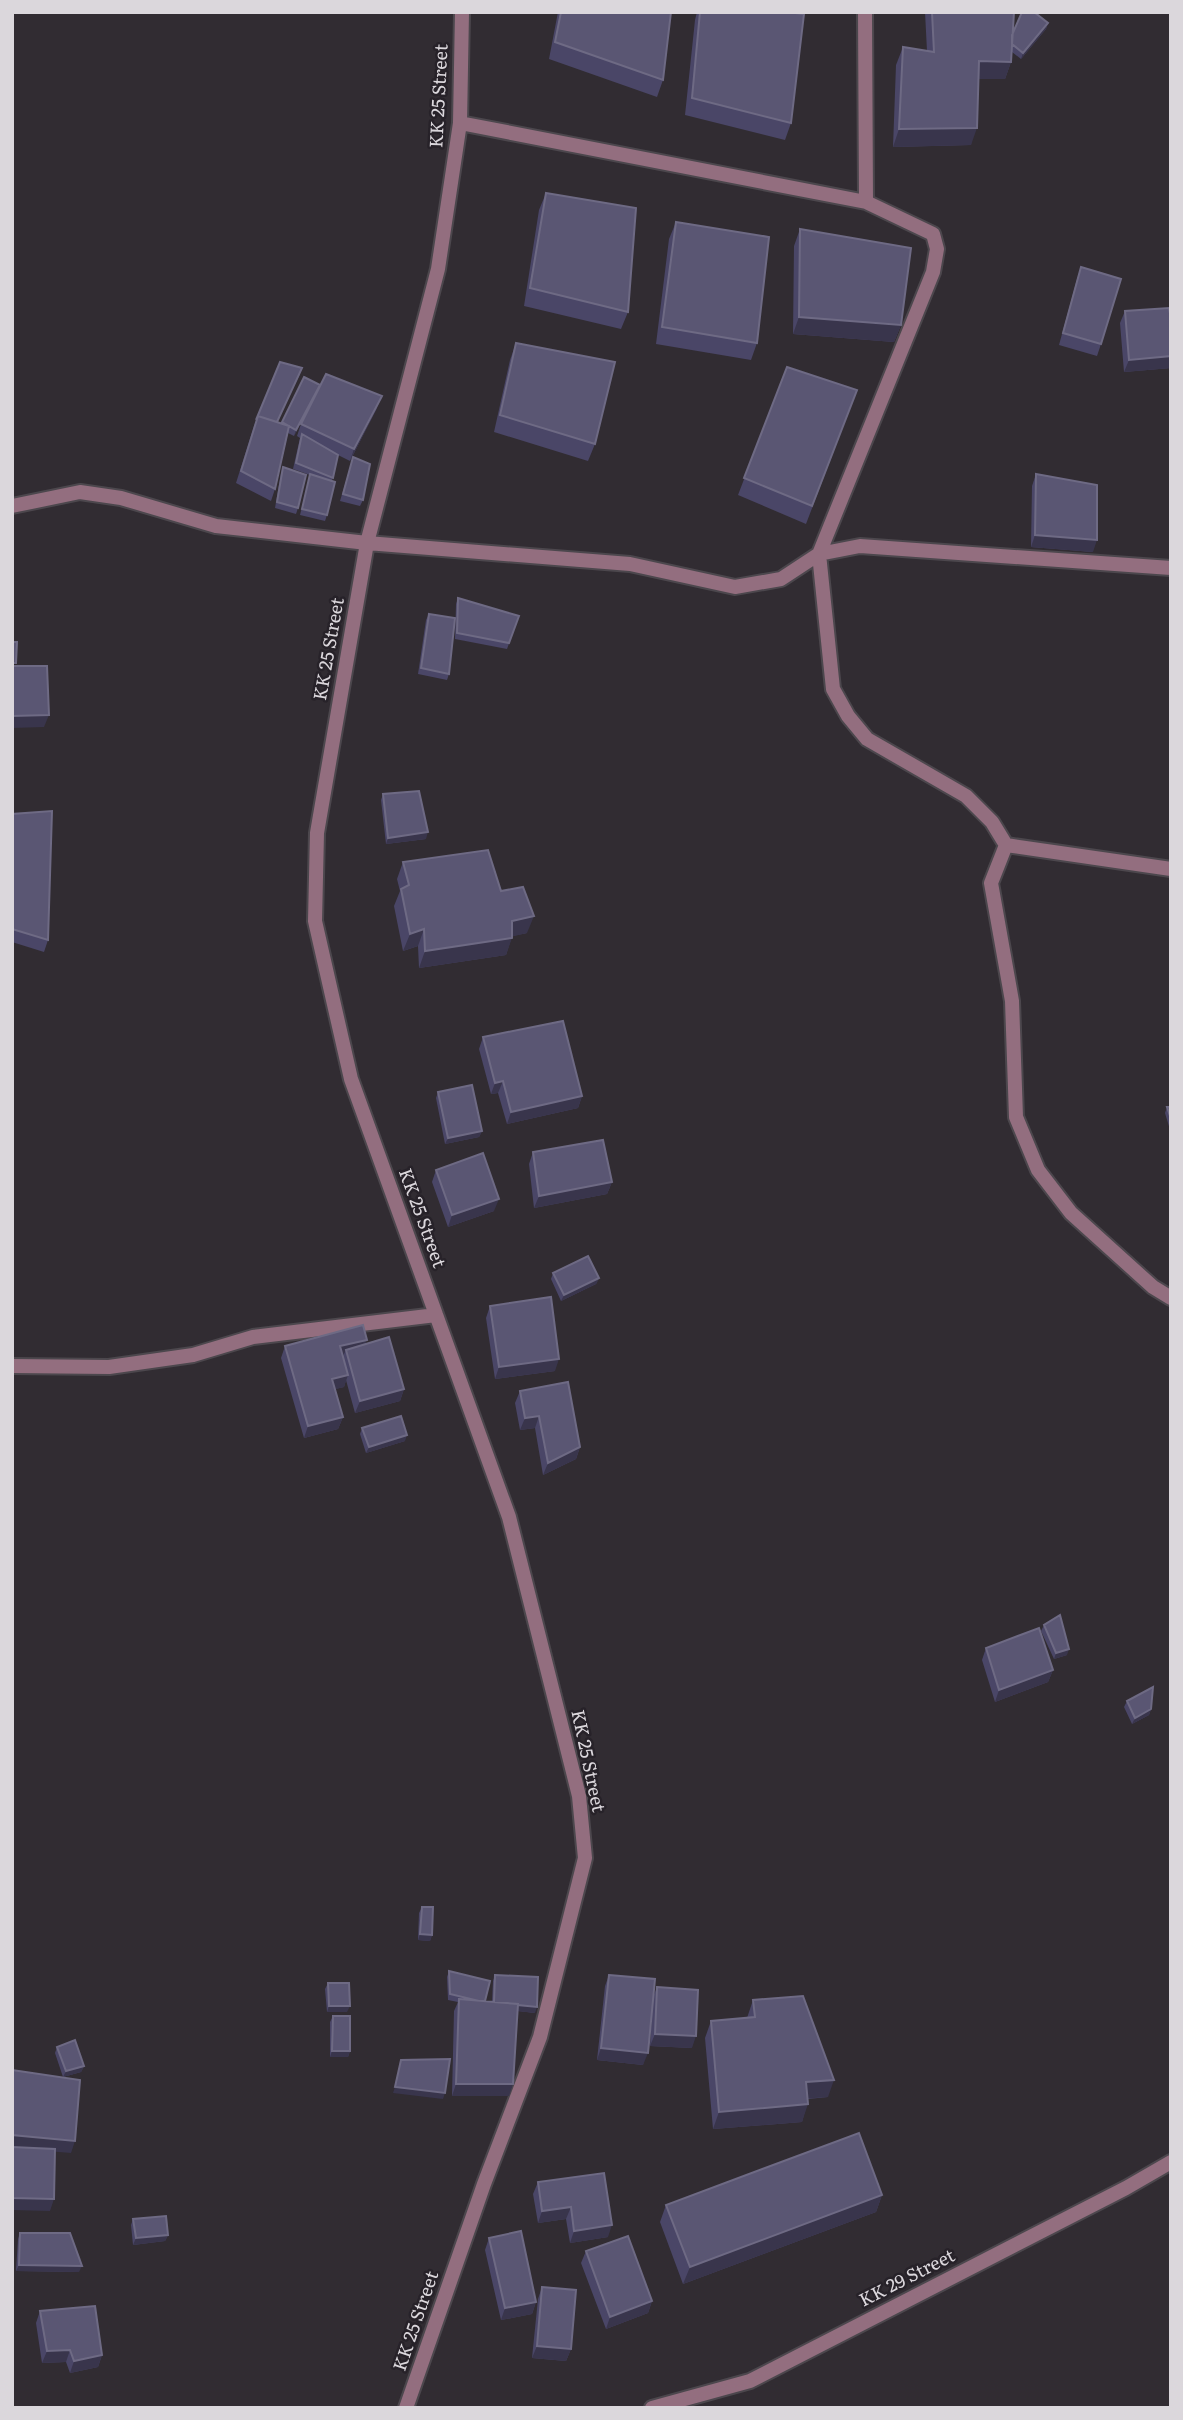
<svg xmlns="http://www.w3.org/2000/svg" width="1183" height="2420" font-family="Literata,serif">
  <rect width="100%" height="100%" fill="#312c32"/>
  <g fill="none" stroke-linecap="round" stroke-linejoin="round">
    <defs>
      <path id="street" d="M865,12L866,202
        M460,123L866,202L933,234L937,249L933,272L819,554L833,689L848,716L867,739L966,796L992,822L1006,845L991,883L1012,1001L1016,1117L1038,1170L1071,1213L1153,1287L1171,1298
        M12,506L80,492L121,498L216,526L367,543L630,564L735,587L781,579L819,554L860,546L1171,568
        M1006,845L1171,869
        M12,1366L109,1367L193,1355L253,1337L436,1315
        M406,2408L484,2184L540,2037L585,1858L579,1796L509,1517L351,1079L315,921L317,833L367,543L438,269L460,123L462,12
        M652,2408L750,2381L1126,2188L1171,2162"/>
    </defs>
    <use href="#street" stroke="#4c474d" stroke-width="18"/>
    <use href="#street" stroke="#936e7f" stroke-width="14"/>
  </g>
  <path fill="#4a4667" d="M558,12H671L663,80L657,97L549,59Z
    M697,12H786L791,123L785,140L685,115L695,20Z
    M925,12H1014L1012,35L1048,23L1046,29L1021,59L1012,52L1011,62L1005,79H979L971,145L893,147L896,65L903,47L927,51Z
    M546,193L628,312L621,329L524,306L539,210Z
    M676,222L757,343L751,360L656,344L669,239Z
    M800,229L901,325L894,342L793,334L794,246Z
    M1081,267L1101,344L1097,356L1059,345L1077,279Z
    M1125,311L1171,319V368L1124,372L1120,323Z
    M516,343L595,444L588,461L494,432L510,360Z
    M280,362L300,374L277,422L282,423L304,377L320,385L294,436L288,433L275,489L271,501L236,483L254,426Z
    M787,367L857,390L806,524L738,495Z
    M377,408L350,461L338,455L332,481L327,515L325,521L300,515L310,475L293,469L300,438L297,436L301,424Z
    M353,457L363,500L360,506L340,501Z
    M283,467L298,508L296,514L275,508L281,473Z
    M1036,474L1093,552L1031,547L1032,486Z
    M458,598L519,616L507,649L455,639L456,604Z
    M429,614L449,674L447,680L418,674L426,620Z
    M383,794L426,839L386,844L381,800Z
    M12,814L48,940L44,952L12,942Z
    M403,862L501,891L527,933L512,936L506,955L419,968L418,946L403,951L394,906L400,891L397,879Z
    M483,1037L582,1096L578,1108L507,1124L498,1093L491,1094L479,1049Z
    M438,1092L482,1131L479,1137L445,1144L436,1098Z
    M1167,1107H1171V1133L1165,1113Z
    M533,1152L612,1182L607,1194L534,1208L529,1164Z
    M436,1170L494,1211L448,1227L432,1182Z
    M553,1273L599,1278L596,1284L561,1301L551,1279Z
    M490,1306L555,1371L495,1379L486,1318Z
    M365,1344L404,1389L400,1401L355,1413L346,1380L344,1387L335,1389L343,1417L338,1429L304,1438L281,1358L285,1346Z
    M520,1391L580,1447L576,1459L543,1475L535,1428L520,1430L515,1403Z
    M362,1428L405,1441L366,1453L360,1434Z
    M1044,1625L1067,1655L1054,1659L1041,1631Z
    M986,1648L1053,1670L1048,1682L995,1702L982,1660Z
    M1127,1701L1151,1709L1149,1715L1132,1724L1124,1707Z
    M422,1907L432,1935L430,1941L418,1940L419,1913Z
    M449,1971L485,2001L492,2002L493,1981L495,1975L535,2013L518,2011L509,2096H452L454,2011L458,2002L448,2000L447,1977Z
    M609,1975L653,1997L657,1987L692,2048L650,2046L652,2012L643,2065L597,2060L605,1986Z
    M328,1983L347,2012H327L325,1989Z
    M753,2000L828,2097L808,2099L802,2122L713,2129L705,2038L711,2021L747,2018Z
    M333,2016L350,2051L348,2057H330V2022Z
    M57,2047L84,2066L81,2072L63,2077L55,2053Z
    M604,2173L608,2237L570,2243L566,2219L538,2223L533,2194L538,2182Z
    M882,2195L876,2212L683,2284L660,2222L666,2205Z
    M133,2219L168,2235L165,2241L133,2245L131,2225Z
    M20,2233L79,2272L16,2271L18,2239Z
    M489,2238L536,2302L532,2314L501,2320L485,2250Z
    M586,2251L652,2301L648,2313L606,2329L581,2263Z
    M542,2287L571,2349L566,2361L532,2358L538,2299Z
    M40,2311L102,2355L98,2367L70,2373L66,2362L42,2363L36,2323Z"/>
  <path fill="#39354c" d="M1048,23L1046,29L1021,59L1023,53Z
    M979,61L1011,62L1005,79H973Z
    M977,128L971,145L893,147L899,129Z
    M799,317L901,325L894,342L793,334Z
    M1171,356V368L1124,372L1129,360Z
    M320,385L317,391L294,436L296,430Z
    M382,396L377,408L350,461L354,449Z
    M1035,535L1097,540L1093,552L1031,547Z
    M49,715L44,727L12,728V716Z
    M428,832L426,839L386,844L388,838Z
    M534,916L527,933L506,938L512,921Z
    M424,929L418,946L403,951L410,934Z
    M512,938L506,955L419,968L425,951Z
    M503,1081L498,1093L491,1094L495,1083Z
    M582,1096L578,1108L507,1124L511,1112Z
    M482,1131L479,1137L445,1144L448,1138Z
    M612,1182L607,1194L534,1208L539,1196Z
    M499,1199L494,1211L448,1227L452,1215Z
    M599,1278L596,1284L561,1301L564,1295Z
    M367,1340L362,1352L346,1350L343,1356L335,1358L340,1346Z
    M559,1359L555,1371L495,1379L499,1367Z
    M348,1375L344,1387L328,1391L332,1379Z
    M404,1389L400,1401L355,1413L360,1401Z
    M539,1416L535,1428L520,1430L525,1418Z
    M343,1417L338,1429L304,1438L308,1426Z
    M407,1435L405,1441L366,1453L369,1447Z
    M580,1447L576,1459L543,1475L548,1463Z
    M1069,1649L1067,1655L1054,1659L1056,1653Z
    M1053,1670L1048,1682L995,1702L999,1690Z
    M1151,1709L1149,1715L1132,1724L1135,1718Z
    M420,1934L432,1935L430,1941L418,1940Z
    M494,2002L537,2007L535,2013L491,2008Z
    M329,2006H350L347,2012H327Z
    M655,2034L696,2036L692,2048L650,2046Z
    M601,2048L648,2053L643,2065L597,2060Z
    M332,2051H350L348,2057H330Z
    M84,2066L81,2072L63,2077L66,2071Z
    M834,2080L828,2097L800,2099L806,2082Z
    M456,2084H513L509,2096H452Z
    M395,2087L445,2093L443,2099L393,2093Z
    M808,2104L802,2122L713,2129L719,2112Z
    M12,2135L75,2141L71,2153L12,2148Z
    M882,2195L876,2212L683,2284L690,2267Z
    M12,2198L54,2199L50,2211L12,2210Z
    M571,2207L566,2219L538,2223L542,2211Z
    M612,2225L608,2237L570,2243L574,2231Z
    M168,2235L165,2241L133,2245L136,2238Z
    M19,2265L82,2266L79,2272L16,2271Z
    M652,2301L648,2313L606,2329L610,2317Z
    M536,2302L532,2314L501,2320L505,2308Z
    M537,2346L571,2349L566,2361L532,2358Z
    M70,2350L66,2362L42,2363L47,2351Z
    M102,2355L98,2367L70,2373L74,2361Z"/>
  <path fill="#5a5673" stroke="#6e6a84" stroke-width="2" d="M561,12H671L663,80L555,42Z
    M700,12H786L804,14L791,123L692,98Z
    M932,12H1014L1011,62L979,61L977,128L899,129L903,47L934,52Z
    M1022,12H1034L1048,23L1023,53L1012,44V35Z
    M546,193L636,208L628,312L530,288Z
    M676,222L769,237L757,343L662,327Z
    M800,229L911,248L901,325L799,317Z
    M1081,267L1121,279L1101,344L1063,333Z
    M1169,308L1171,319V356L1129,360L1125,311Z
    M516,343L615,362L595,444L500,415Z
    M280,362L302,368L277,422L258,416L256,420Z
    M787,367L857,390L812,506L744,478Z
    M326,374L382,396L354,449L301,424Z
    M304,377L320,385L296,430L282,422Z
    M258,416L289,426L275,489L241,471Z
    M302,434L338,455L333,478L296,463Z
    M353,457L370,464L363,500L343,494Z
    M283,467L306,475L298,508L277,502Z
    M310,474L335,482L327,515L302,509Z
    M1036,474L1097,485V540L1035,535Z
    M458,598L519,616L509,643L457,633Z
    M429,614L455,618L449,674L421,668Z
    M12,642H17L16,663H12Z
    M12,666H47L49,715L12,716Z
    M419,791L428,832L388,838L383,794Z
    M52,811L48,940L12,929V814Z
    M488,850L501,891L523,887L534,916L512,921V938L425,951L424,929L410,934L401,889L409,885L403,862Z
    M563,1021L582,1096L511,1112L503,1081L495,1083L483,1037Z
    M472,1085L482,1131L448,1138L438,1092Z
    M1167,1107H1171V1119Z
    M603,1140L612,1182L539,1196L533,1152Z
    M483,1153L499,1199L452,1215L436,1170Z
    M588,1256L599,1278L564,1295L553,1273Z
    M551,1297L559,1359L499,1367L490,1306Z
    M363,1325L367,1340L340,1346L348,1375L332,1379L343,1417L308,1426L285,1346Z
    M389,1337L404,1389L360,1401L346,1350Z
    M568,1382L580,1447L548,1463L539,1416L525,1418L520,1391Z
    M401,1416L407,1435L369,1447L362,1428Z
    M1060,1615L1069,1649L1056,1653L1044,1625Z
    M1039,1628L1053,1670L999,1690L986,1648Z
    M1153,1687L1151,1709L1135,1718L1127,1701Z
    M422,1907H433L432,1935L420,1934Z
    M449,1971L490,1981L485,2001H479L450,1994Z
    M495,1975L538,1977L537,2007L518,2005V2004L494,2002Z
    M609,1975L655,1979L648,2053L601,2048Z
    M328,1983H349L350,2006H329Z
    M657,1987L698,1990L696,2036L655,2034Z
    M803,1996L834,2080L806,2082L808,2104L719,2112L711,2021L755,2017L753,2000Z
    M459,1999L518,2004L513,2084H456Z
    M333,2016H350V2051H332Z
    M75,2040L84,2066L66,2071L57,2047Z
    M450,2059L445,2093L395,2087L401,2060Z
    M12,2070L80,2080L75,2141L12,2135Z
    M859,2133L882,2195L690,2267L666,2205Z
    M12,2147L55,2149L54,2199L12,2198Z
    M604,2173L612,2225L574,2231L571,2207L542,2211L538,2182Z
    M166,2216L168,2235L136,2238L133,2219Z
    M521,2231L536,2302L505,2308L489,2238Z
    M20,2233H70L82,2266L19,2265Z
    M628,2236L652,2301L610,2317L586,2251Z
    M542,2287L576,2290L571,2349L537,2346Z
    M95,2306L102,2355L74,2361L70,2350L47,2351L40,2311Z"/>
  <g text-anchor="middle" stroke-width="5" stroke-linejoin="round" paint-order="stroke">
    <g font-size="18" fill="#dbd7dc" stroke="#272229">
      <text transform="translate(439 96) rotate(-87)" y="6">KK 25 Street</text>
      <text transform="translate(329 649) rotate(-80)" y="6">KK 25 Street</text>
      <text transform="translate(422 1218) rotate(70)" y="6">KK 25 Street</text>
      <text transform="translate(588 1761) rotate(78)" y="6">KK 25 Street</text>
      <text transform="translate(907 2278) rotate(-27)" y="6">KK 29 Street</text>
      <text transform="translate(416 2321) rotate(-71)" y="6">KK 25 Street</text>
    </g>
  </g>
  <rect width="1183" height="2420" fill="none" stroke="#dbd7dc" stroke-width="28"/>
</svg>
